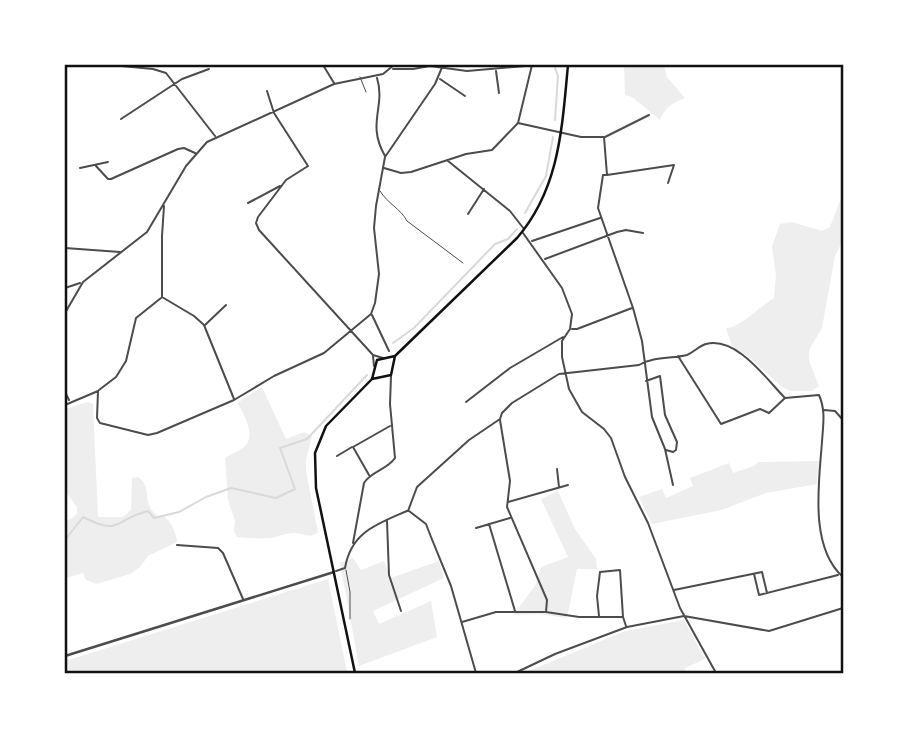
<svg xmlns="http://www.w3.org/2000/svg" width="908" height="738" font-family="Inter,sans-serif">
  <rect width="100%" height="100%" fill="#fff"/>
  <path fill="#eee" d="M624,65H664L667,77L685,98C674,102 664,108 660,120L632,97L625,95Z
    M843,193V240L835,256L822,328L809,350V361L819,386L812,391H791L782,387L749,357L732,346L726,328C740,328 759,307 774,298L776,275L772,247L780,224L792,222L822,231L830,227Z
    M262,387L286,439L304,432L312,436L306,460V471L318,532C308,540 303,532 293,533C285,533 278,537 271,538C260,539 248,538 237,537L234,531L235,521L228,500L225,458C231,454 241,450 245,446C256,434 244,414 237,403Z
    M88,402L93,404L98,517H123L131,510L132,478L138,477C151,486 144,498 151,509C153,512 156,515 159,517L164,516C172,523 176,532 177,542L148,556L140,567L130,574L96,584L86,580L83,573L65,578V521L71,519L77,514V507L65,491V409Z
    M819,461L817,484L766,493L721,510L652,524L639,497L662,489L666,498L693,486L690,478L729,463L733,473L754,466L758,462Z
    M558,491L575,529L596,559L597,569H577L567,618L539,614L513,615L535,586L541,567L568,557L541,499Z
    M353,558L361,570L384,561L391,578L439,561L444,578L373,611L379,624L431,601L437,637L359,666L340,563Z
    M328,579L347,672L65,673V661Z
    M684,620L705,659L685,668L687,673H524L625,631Z"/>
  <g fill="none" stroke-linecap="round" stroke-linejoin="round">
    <path stroke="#d9d9d9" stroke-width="2" d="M554,65L558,76L555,120
      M525,213L546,176L553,137
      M393,343L414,328L495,244L508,239L517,229
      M65,540L83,517C122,537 114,519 148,511L154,518L179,512L206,497L231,488L276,498L295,489L280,448L307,439L367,375"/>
    <path stroke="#4c4c4c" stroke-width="1" d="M360,77L366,92
      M380,191C387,203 401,209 407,221L463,263
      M346,570L350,592V619"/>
    <path stroke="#4c4c4c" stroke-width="2" d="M111,65L153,69L166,73L215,136
      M323,65L334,83
      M393,69H413L430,66L467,71L537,65
      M496,71L499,93
      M377,78C386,107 366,123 385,156
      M440,79L465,96
      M267,91L274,113L308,166L286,180L258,217L256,223L259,230L373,355L383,358
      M121,119L182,79L209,69
      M518,123L581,137H604L607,175L674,165L668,183
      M605,137L649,115
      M448,161L510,211L524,229
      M96,166L108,179H111L178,149L184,148L195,153
      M80,168L108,162
      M384,168L401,173L411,172L466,154L492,150L518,123L532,65
      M607,175H603L598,208L633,308L642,341L652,417L665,449L673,485
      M248,203L280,186
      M164,206L162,236V297L194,316L204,325L234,399
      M468,214L484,189
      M523,233L562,288L572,314L570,329L562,341V357L569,389L582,412L604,429L611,438L625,477L648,523L680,608L716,673
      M532,241L600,218
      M65,248L120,252
      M545,259L617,232L626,230L643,233
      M65,288L80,283
      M65,313L83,282L147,232L186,166L207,142L334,84L383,74L394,65
      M372,315L389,351
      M205,325L226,305
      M572,329H577L632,308
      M373,356L374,366
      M678,356L721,424L760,409L769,413L785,398
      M646,381L660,376L665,415L677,442L676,450L673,452L666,450
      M99,390L116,377L126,361L136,318L161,298
      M65,392L69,400
      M466,402L510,368L563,337
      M65,405L98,391L97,418L100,423L148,435L157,433L234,400L274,376L324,353L371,314L375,303L379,274L374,228L376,206L385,157L435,84L443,65
      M824,410L835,411L843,420
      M500,420L510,481L507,507L547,600L546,612
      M337,456L352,447
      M557,469L559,487
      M369,475L353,447L390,426
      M508,502L568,485
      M408,511L417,487L469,440L500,419L502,413L512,403L559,374L639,365C654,356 671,359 687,355C694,352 699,346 706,344C737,336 767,380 785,398L819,395C826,411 823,425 822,442C819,482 809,547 843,577
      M409,511L426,524L431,537L451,586L476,673
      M387,521L389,575L401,611
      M489,524L515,611
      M476,528L510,518
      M353,543L364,483C371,471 387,470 395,458L390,404L391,376
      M177,545L218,548L223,553L243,599
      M336,571L345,568C351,532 377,524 407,511
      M754,574L759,595L838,575
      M674,590L762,572L767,593
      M599,616L597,596L600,572L620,570L623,617L626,626
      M462,622L496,612H546L579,617H623
      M515,673L555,654L627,627L684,616L769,631L843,608"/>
    <path stroke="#4c4c4c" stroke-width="2.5" d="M65,656L334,572"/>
    <path stroke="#111" stroke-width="2.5" d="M372,379L377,360L395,356
      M355,673L316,488L315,453L326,426L372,379L391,375L395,356L517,238C560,188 562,127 568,65"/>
  </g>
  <rect width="908" height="738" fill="none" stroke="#ffffff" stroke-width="133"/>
  <rect x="66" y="66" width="776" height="606" fill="none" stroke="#111" stroke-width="2.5"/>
</svg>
